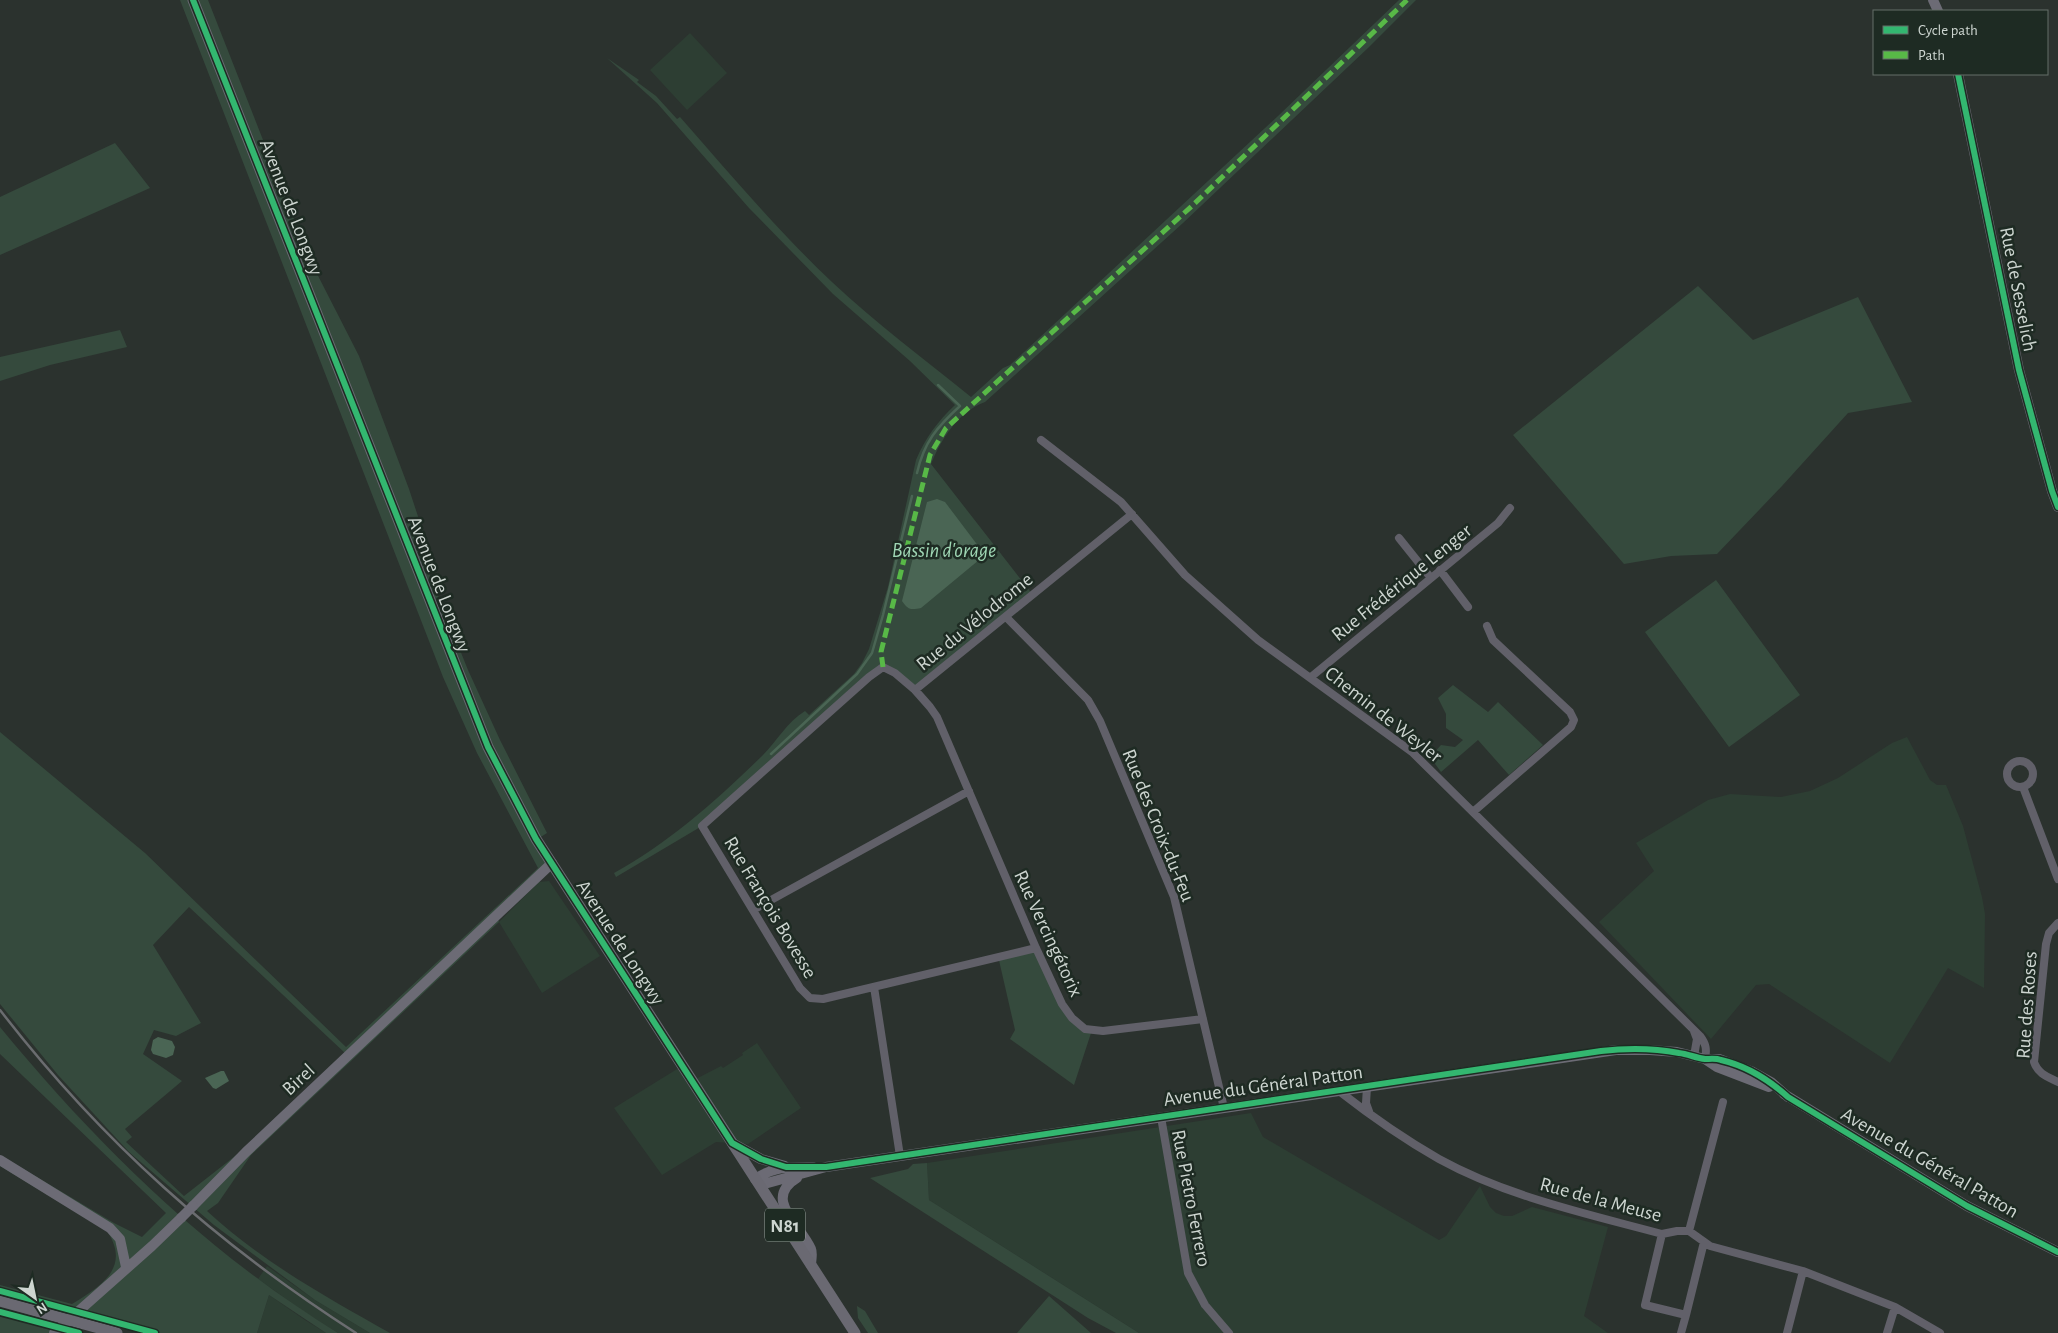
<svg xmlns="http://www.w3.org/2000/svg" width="2058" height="1333" font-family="'Alegreya Sans',sans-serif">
  <rect width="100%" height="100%" fill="#2b322e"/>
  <path fill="#2d3e33" d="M690,33L727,73L687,110L650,70Z
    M1907,737L1930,780L1937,785H1946L1963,826L1982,897L1985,914L1984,988L1948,968L1890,1063L1769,984L1756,985L1711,1039L1599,922L1654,871L1636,843L1708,800L1730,794L1781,797L1810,791L1838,778L1892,743Z
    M549,881L600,956L542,993L499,922L539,882Z
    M757,1043L801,1108L748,1144L716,1142L662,1175L614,1108L682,1066L692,1081L721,1066L723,1068L743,1055L742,1053Z
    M1251,1113L1263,1137L1439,1240L1446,1236L1480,1186L1490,1207L1496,1213L1504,1216H1512L1532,1207L1608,1227L1584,1316L1608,1333H1139L929,1200L927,1163Z
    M267,1266L315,1300L370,1333H338L307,1314L258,1279Z
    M269,1295L305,1320L326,1333H257Z"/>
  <path fill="#354a3d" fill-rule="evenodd" d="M180,0H208L311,262L359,356L409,489L432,559L425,563L468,670L500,740L547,833L536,840L552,863L497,915L499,922L251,1155L218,1203L207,1211C261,1261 326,1297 390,1333H370L315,1300L214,1225L129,1152L58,1075L0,1004V732L145,853L346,1047L538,868L477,753L443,677ZM189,907L345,1053L244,1149L184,1196L126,1142L132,1137L125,1129L182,1081L143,1054L154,1030L176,1036L201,1023L153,945Z
    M1399,0H1416L1368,48L1183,223L985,402C959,411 941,439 931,464L1033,595L915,690L883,667L702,826L616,877L614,873C669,843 718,799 763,755C777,741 787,722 805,711L809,715L854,674L862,663L869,649L888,587L916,460C925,438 938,421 955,405L910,361L833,294L749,208L657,103L607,58L639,80L637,82L656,96L677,119L680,117C729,173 778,231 832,282C876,323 924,359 971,397L1003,368L1010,365L1278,116Z
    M115,143L150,188L0,255V197Z
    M1698,286L1753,340L1858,297L1912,402L1848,413L1782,486L1717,554L1671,556L1624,564L1513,435Z
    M120,330L127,347L50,365L0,381V357Z
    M1716,580L1800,695L1729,747L1645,632Z
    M1453,685L1488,712L1498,702L1543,745L1509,775L1478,740L1441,772L1430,757L1441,745L1455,747L1463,740L1446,728V714L1438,698Z
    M1036,948L1072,1018L1092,1030L1074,1085L1010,1039L1015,1030L998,956Z
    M0,1027C99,1147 205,1251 338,1333H326L269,1295L257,1333H155L0,1291V1285L72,1304C102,1286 131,1267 107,1231L0,1166V1155L114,1223L142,1237L166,1213L0,1054Z
    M927,1163L929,1200L1139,1333H1116L1088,1318L870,1178L908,1169L913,1164Z
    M1049,1296L1091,1333H1017Z
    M857,1306L865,1311L878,1333H868L858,1318Z
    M0,1312L79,1333H0Z"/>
  <path fill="#4a6554" d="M937,499L945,502L985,555L921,608C911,610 908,610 902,601L927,502Z
    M158,1037L172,1041L175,1047L173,1055L166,1058L153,1054L151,1050L153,1040Z
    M221,1071H224L229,1081L216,1089L213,1088L205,1078Z"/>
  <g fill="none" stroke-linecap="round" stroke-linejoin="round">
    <path stroke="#4a6554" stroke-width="2.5" d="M917,473C924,442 937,427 960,406L938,385
      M771,754L857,674L872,653L883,615L912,496"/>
    <path stroke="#616069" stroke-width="8" d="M1041,440L1121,502L1185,575L1258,640L1412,752L1700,1036C1706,1044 1707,1049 1705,1059
      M1399,538L1431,578
      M1440,570L1468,607
      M1006,617L1088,700L1100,721L1174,897L1224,1108
      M1311,677L1498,523L1510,508
      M915,690L930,707L937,717L1036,948L1062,1004L1072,1018L1085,1029L1103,1031L1203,1019
      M2007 774a13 13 0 1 1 26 0a13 13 0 1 1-26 0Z
      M2023,787L2058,879
      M1473,812L1571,727L1574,720L1570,712L1493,640L1487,626
      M753,910L969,791
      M2058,923L2049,933L2046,944L2034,1062C2038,1074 2048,1077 2058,1082
      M1036,948L823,999L810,998L800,988L702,826L869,677L883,667L895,673L915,690L1132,514
      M874,987L900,1156
      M1694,1031L1697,1039L1694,1056
      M1367,1087L1366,1103L1370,1114
      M1339,1091C1371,1116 1404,1139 1439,1159C1508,1197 1588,1214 1662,1234L1677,1231H1689L1710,1246L1803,1271L1895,1307L1940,1333
      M1161,1117L1188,1273L1205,1305L1229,1333
      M1689,1231L1723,1102
      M1662,1234L1645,1305L1686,1315L1704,1242
      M1681,1333L1686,1315
      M1787,1333L1803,1271
      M1887,1333L1895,1307"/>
    <path stroke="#6c6b75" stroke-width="10" d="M1933,0L1938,11
      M1958,74L2019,370L2052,491L2058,507
      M1705,1059L1717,1067L1769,1087
      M1784,1094L1967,1206L2058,1252
      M732,1143L761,1159L785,1166
      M0,1160L110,1228L120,1239L126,1267
      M797,1178C762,1199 801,1225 811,1249C813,1254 811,1260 811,1265
      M755,1179C775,1166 790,1167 813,1167
      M760,1185L826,1167L1616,1050H1650L1677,1052L1705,1059H1719L1753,1072L1771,1082L1788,1097
      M193,1206L246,1152L552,863
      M54,1333L152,1246L181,1218"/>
    <path stroke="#6a6972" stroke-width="11" d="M193,0L488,747L536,839L855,1333
      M0,1301L117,1333"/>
    <path stroke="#6a6c6f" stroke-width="2.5" d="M0,1010C101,1141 217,1244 356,1333"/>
    <path stroke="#6c6b75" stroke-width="10" d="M181,1218L193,1206"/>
    <path stroke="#58b947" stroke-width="5" stroke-dasharray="10 5" stroke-linecap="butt" d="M883,667L881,652L930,455L946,428L1193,205L1407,0"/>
    <defs>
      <path id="cycleway" d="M193,0L488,747L536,839L732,1143L761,1159L786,1167H826L1601,1051C1627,1048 1653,1048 1679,1053C1688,1054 1696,1058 1705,1059C1710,1059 1716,1058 1721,1060C1747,1066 1768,1079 1788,1097L1967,1206L2058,1252
        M1958,74L2019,370L2052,491L2058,507
        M0,1291L155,1333
        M0,1312L79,1333"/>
    </defs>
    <use href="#cycleway" stroke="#1e2b23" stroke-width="9"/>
    <use href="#cycleway" stroke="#33b770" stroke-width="6"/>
  </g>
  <g text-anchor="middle" stroke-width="5" stroke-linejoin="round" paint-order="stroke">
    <rect fill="#1e2b23" stroke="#98a29c" stroke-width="1" x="765" y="1208.5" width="40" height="33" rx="4"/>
    <g font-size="19" font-weight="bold" fill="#cdd5d0">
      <text x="785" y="1232">N81</text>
    </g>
    <g font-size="20" fill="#cdd5d0" stroke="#1e2b23">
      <text transform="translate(292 207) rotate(69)" y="7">Avenue de Longwy</text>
      <text transform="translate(2019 289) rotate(79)" y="7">Rue de Sesselich</text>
      <text transform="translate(1401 582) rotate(-39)" y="7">Rue Frédérique Lenger</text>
      <text transform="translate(440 584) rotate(69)" y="7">Avenue de Longwy</text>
      <text transform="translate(974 621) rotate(-39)" y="7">Rue du Vélodrome</text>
      <text transform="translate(1384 714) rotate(38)" y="7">Chemin de Weyler</text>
      <text transform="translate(1159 825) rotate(68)" y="7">Rue des Croix-du-Feu</text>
      <text transform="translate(771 907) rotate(59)" y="7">Rue François Bovesse</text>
      <text transform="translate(1049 933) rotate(65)" y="7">Rue Vercingétorix</text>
      <text transform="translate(621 942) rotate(57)" y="7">Avenue de Longwy</text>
      <text transform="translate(2026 1005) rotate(-86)" y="7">Rue des Roses</text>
      <text transform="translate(298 1079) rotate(-43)" y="7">Birel</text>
      <text transform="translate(1263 1085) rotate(-8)" y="7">Avenue du Général Patton</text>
      <text transform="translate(1930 1162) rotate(30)" y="7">Avenue du Général Patton</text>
      <text transform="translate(1192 1198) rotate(79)" y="7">Rue Pietro Ferrero</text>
      <text transform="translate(1601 1199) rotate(15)" y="7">Rue de la Meuse</text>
    </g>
    <g font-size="21" font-style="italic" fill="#9fd6b4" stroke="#1e2b23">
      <text x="944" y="557">Bassin d'orage</text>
    </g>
  </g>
  <rect x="1873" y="10" width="175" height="65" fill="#1e2b23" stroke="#646f68"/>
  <rect x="1883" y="26" width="25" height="8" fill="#33b770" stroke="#646f68"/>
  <text x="1918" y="35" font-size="15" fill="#cdd5d0">Cycle path</text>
  <rect x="1883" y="51" width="25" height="8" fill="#58b947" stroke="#646f68"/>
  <text x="1918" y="60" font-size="15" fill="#cdd5d0">Path</text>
  <g transform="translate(35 1298) rotate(147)" stroke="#1e2b23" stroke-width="4" paint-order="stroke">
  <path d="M0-4L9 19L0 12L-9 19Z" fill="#cdd5d0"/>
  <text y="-8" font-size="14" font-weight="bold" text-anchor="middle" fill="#cdd5d0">N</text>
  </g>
</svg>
